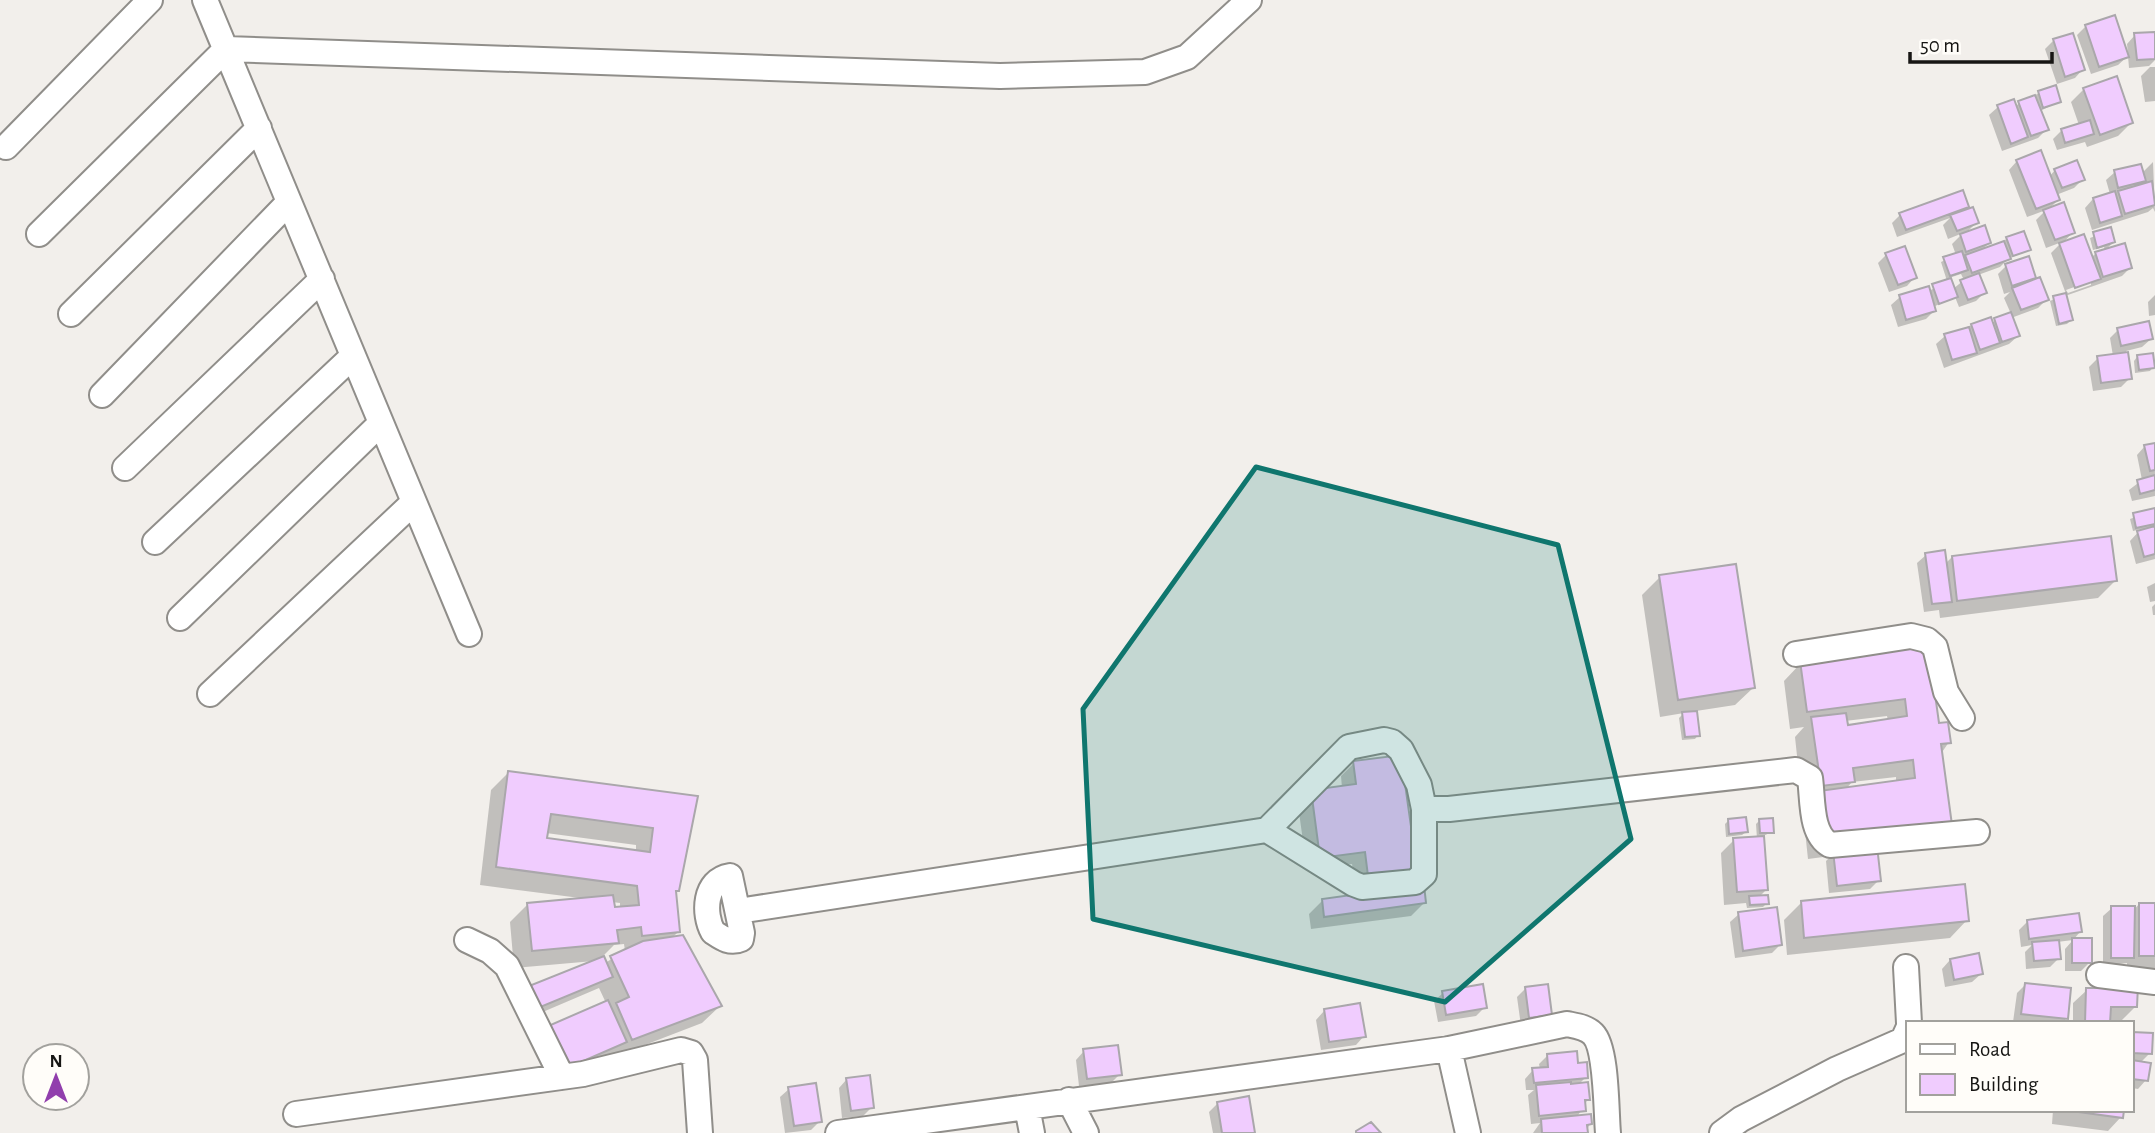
<svg xmlns="http://www.w3.org/2000/svg" width="2155" height="1133" font-family="'Alegreya Sans',sans-serif">
  <rect width="100%" height="100%" fill="#f2efeb"/>
  <path fill="#0003" fill-rule="evenodd" d="M2086,26L2128,54L2127,44L2135,35L2155,33V60L2149,66L2129,68L2128,56L2118,65L2091,74L2077,35Z
    M2072,35L2083,69L2075,78L2057,84L2045,49L2053,41Z
    M2150,67H2155V101L2145,102L2141,76Z
    M2084,89L2131,123L2118,136L2087,147L2085,142L2057,150L2053,139L2062,130L2079,125L2071,102Z
    M2039,93L2059,102L2040,111L2047,129L2038,138L2002,151L1989,115L1998,107L2013,101L2015,106Z
    M2017,161L2049,177L2055,170L2083,179L2074,188L2056,195L2058,200L2048,210L2073,232L2062,244L2091,258L2096,253L2130,268L2122,276L2065,296L2071,320L2067,324L2056,326L2050,301L2066,294L2051,253L2062,242L2046,248L2036,220L2046,210L2027,217L2009,170ZM2091,281V285L2068,293L2066,290Z
    M2153,162L2155,212L2153,208L2148,212L2092,230L2085,208L2093,199L2110,194L2106,180L2115,172L2142,173ZM2146,179L2147,184L2138,187Z
    M1962,192L1977,222L1966,233L1989,243L1981,251L2007,239L2029,250L2008,259L2000,267L1978,275L1985,292L1976,301L1959,307L1955,297L1933,307L1934,311L1926,319L1898,327L1891,305L1900,297L1929,291L1947,281L1941,262L1956,255L1952,244L1963,233L1948,239L1943,225L1950,218L1897,237L1892,223L1900,215ZM1961,274L1964,280L1953,289L1949,278Z
    M2110,230L2114,242L2105,250L2104,247L2093,250L2090,238Z
    M1886,255L1915,277L1907,286L1889,292L1878,263Z
    M2028,258L2035,281L2047,299L2038,308L2011,318L2018,336L2009,344L1944,368L1936,344L1945,336L1972,325L1991,323L2011,314L2004,298L2010,292L2004,294L1998,274L2006,266Z
    M2155,295V315L2149,316L2148,302Z
    M2118,330L2151,339L2142,347L2126,351L2130,378L2121,387L2093,391L2089,367L2098,358L2113,356L2110,338Z
    M2137,357L2153,367L2150,371L2135,373L2134,361Z
    M2155,444V496L2132,501L2129,490L2142,480L2137,455L2145,446Z
    M2155,510V559L2136,564L2130,541L2141,529L2133,531L2130,519Z
    M1926,555L1945,564L1952,557L2115,581L2098,598L1940,618L1939,610L1924,612L1917,563Z
    M1660,577L1753,688L1735,705L1696,711L1698,735L1695,739L1682,740L1679,718L1684,713L1660,717L1642,595Z
    M2155,583V601L2150,602L2147,587Z
    M2155,604V615H2153L2152,607Z
    M1926,646L1937,725L1949,742L1875,850L1879,880L1870,889L1829,893L1826,861L1831,856L1808,859L1795,737L1804,727L1790,729L1784,681L1801,663ZM1887,716L1888,721L1846,727L1845,721ZM1896,777V783L1845,790L1852,782Z
    M1354,763L1415,869L1356,888L1352,864L1307,870L1298,805L1342,788L1341,776Z
    M509,772L696,798L675,893L679,931L671,939L720,1006L702,1023L551,1081L606,1003L599,988L524,1020L594,961L514,968L510,922L528,904L580,898L480,885L491,790ZM546,833L636,845V851L545,839ZM612,902L620,903V909H613ZM624,944L625,951L605,963L602,957L614,945Z
    M1729,820L1746,832L1742,835L1726,837L1725,824Z
    M1760,820L1772,832L1763,836L1766,890L1759,897L1767,903L1763,907L1747,908L1746,903L1724,905L1721,853L1734,840L1757,839L1756,824Z
    M1322,901L1425,902L1411,916L1311,929L1309,914Z
    M1802,902L1967,920L1950,938L1787,955L1784,920Z
    M2139,904H2155V969H2127V963L2103,966V916L2112,908L2133,911Z
    M1739,914L1780,945L1772,953L1735,958L1730,922Z
    M2028,921L2080,932L2073,940L2057,942L2059,958L2050,967L2026,969L2025,952L2032,945L2021,947L2019,930Z
    M2073,940L2090,962L2081,971H2065V949Z
    M1950,960L1981,974L1972,982L1945,987L1942,969Z
    M2025,985L2066,1019L2062,1023L2013,1022L2017,993Z
    M2104,985L2135,1007L2122,1020L2073,1023V1003L2087,990H2100Z
    M1525,989L1550,1014L1542,1023L1521,1026L1517,997Z
    M1443,993L1485,1007L1476,1016L1438,1022L1434,1001Z
    M1324,1011L1364,1036L1356,1045L1321,1050L1316,1020Z
    M2132,1034L2150,1053L2140,1063L2146,1080L2138,1089L2132,1088Z
    M1084,1051L1120,1074L1111,1083L1079,1086L1076,1060Z
    M1548,1055L1576,1064L1586,1077L1579,1084L1588,1099L1577,1117L1590,1123L1586,1133H1533L1540,1123L1531,1124L1528,1095L1534,1090H1526L1525,1079L1533,1070L1540,1069L1539,1064Z
    M847,1079L872,1107L863,1116L842,1118L839,1088Z
    M789,1089L820,1121L811,1130L785,1133L780,1097Z
    M1218,1103L1254,1133H1213L1209,1112Z
    M2053,1110H2122L2121,1117L2108,1131L2052,1124Z"/>
  <path fill="#f0ccfe" stroke="#aaa7ab" stroke-width="2" fill-rule="evenodd" d="M2115,15L2129,57L2099,67L2085,25Z
    M2155,32V59L2137,60L2134,33Z
    M2073,33L2085,70L2065,77L2053,39Z
    M2117,76L2133,123L2100,135L2083,88Z
    M2056,85L2061,102L2043,108L2038,91Z
    M2035,95L2049,130L2031,136L2018,101Z
    M2014,99L2028,137L2011,144L1997,105Z
    M2090,120L2094,134L2065,143L2061,129Z
    M2041,150L2060,200L2036,209L2016,160Z
    M2077,160L2085,180L2062,188L2054,169Z
    M2141,164L2146,181L2118,188L2114,170Z
    M2152,181L2155,205L2125,214L2118,191Z
    M1963,190L1969,207L1906,230L1899,213Z
    M2115,191L2122,216L2100,223L2093,198Z
    M2064,202L2075,233L2055,240L2043,210Z
    M1973,207L1979,223L1957,231L1950,215Z
    M1985,225L1991,243L1966,252L1960,234Z
    M2111,227L2115,242L2097,248L2093,232Z
    M2024,231L2031,250L2013,256L2006,237Z
    M2084,234L2101,279L2075,288L2059,243Z
    M2004,241L2011,259L1972,273L1965,255Z
    M2125,243L2132,268L2103,277L2095,252Z
    M1905,246L1917,278L1898,285L1885,253Z
    M1962,251L1968,270L1950,276L1943,257Z
    M2029,256L2036,278L2012,286L2005,264Z
    M1979,273L1987,293L1968,300L1960,280Z
    M2040,277L2049,300L2021,310L2012,288Z
    M1951,278L1958,297L1939,304L1932,284Z
    M1929,286L1936,311L1906,320L1899,295Z
    M2066,293L2073,320L2059,324L2053,296Z
    M2011,312L2020,336L2002,342L1994,318Z
    M1991,317L2000,343L1980,350L1971,324Z
    M2149,321L2153,339L2121,346L2117,328Z
    M1969,327L1977,353L1952,360L1944,334Z
    M2128,352L2132,379L2101,383L2097,356Z
    M2153,353L2155,368L2139,370L2137,355Z
    M2155,443V470L2150,471L2144,445Z
    M2155,475V490L2140,494L2137,480Z
    M2155,508V524L2136,528L2133,513Z
    M2155,526V554L2144,557L2137,531Z
    M2111,536L2117,581L1957,601L1952,556Z
    M1945,550L1952,602L1932,604L1925,553Z
    M1736,564L1755,688L1678,700L1659,575Z
    M1928,644L1939,723L1948,722L1951,743L1941,744L1952,825L1826,842L1819,791L1915,778L1913,760L1853,768L1855,782L1821,786L1811,717L1846,713L1848,725L1907,716L1905,699L1807,712L1800,661Z
    M1697,711L1700,736L1685,737L1682,712Z
    M1401,755L1417,869L1368,876L1365,852L1320,858L1311,790L1356,784L1353,761Z
    M508,771L698,796L679,891H676L680,932L642,936L641,927L617,930L619,943L532,951L527,903L613,895L615,907L639,905L637,886L496,867ZM551,814L653,828L650,852L547,838Z
    M1746,817L1748,832L1729,834L1728,819Z
    M1773,818L1774,833H1760L1759,819Z
    M1764,836L1768,890L1737,892L1733,838Z
    M1877,846L1881,881L1837,886L1833,851Z
    M1965,884L1969,921L1804,938L1801,901Z
    M1424,885L1426,903L1324,917L1322,899Z
    M1768,895L1769,904L1750,905L1749,896Z
    M2139,903H2155V956H2139Z
    M2111,906H2135L2134,958H2111Z
    M1777,907L1782,945L1743,951L1738,912Z
    M2079,913L2082,932L2029,939L2027,920Z
    M683,935L722,1006L632,1040L616,1003L629,997L610,956L643,941Z
    M2072,938H2092V963H2072Z
    M2059,940L2061,959L2034,961L2032,942Z
    M1979,953L1983,974L1954,980L1950,959Z
    M604,956L613,977L538,1008L529,986Z
    M2025,983L2071,988L2068,1019L2021,1014Z
    M1483,984L1487,1008L1446,1015L1442,991Z
    M1548,984L1552,1015L1529,1018L1525,987Z
    M2104,984L2138,985L2137,1007H2111L2110,1023H2085L2086,988H2104Z
    M608,1000L627,1042L565,1069L546,1027Z
    M1360,1003L1366,1037L1329,1042L1324,1009Z
    M2132,1032L2153,1033L2152,1054L2132,1053Z
    M1118,1045L1122,1075L1087,1079L1083,1049Z
    M1577,1051L1578,1063L1587,1062L1588,1078L1534,1083L1532,1068L1548,1067L1547,1054Z
    M2132,1060L2151,1063L2148,1081L2132,1079Z
    M870,1075L874,1108L851,1111L846,1078Z
    M1571,1082V1084L1588,1082L1590,1100H1585L1586,1111L1539,1116L1536,1085Z
    M816,1083L822,1122L794,1126L788,1087Z
    M1249,1096L1255,1133H1222L1217,1102Z
    M2064,1110H2124L2123,1118Z
    M1591,1114L1592,1124L1587,1125L1588,1133H1542L1541,1119Z
    M1371,1122L1381,1133H1356V1131Z"/>
  <g fill="none" stroke-linecap="round" stroke-linejoin="round">
    <defs>
      <path id="minor" d="M205,0L469,634
        M6,147L150,0
        M39,234L226,49L1000,76L1145,72L1187,57L1249,0
        M71,314L259,128
        M102,395L289,202
        M125,468L322,279
        M155,542L353,356
        M180,618L381,423
        M1796,654L1911,636L1927,640L1935,647L1946,692L1962,718
        M210,694L414,502
        M1267,830L1354,884L1362,887L1415,882L1424,874V809
        M730,876L742,933L741,939C730,944 722,938 713,932C703,914 704,880 730,876Z
        M738,911L1267,830L1349,747L1384,740L1392,742L1401,750L1419,785L1424,809H1449L1796,770L1810,778C1813,799 1810,834 1830,845L1977,832
        M467,940L490,951L507,966L562,1077
        M1906,967L1909,1023
        M2099,975L2155,982
        M1449,1049L1468,1133
        M1069,1100L1086,1133
        M1027,1107L1032,1133
        M296,1114L583,1074L681,1050L691,1053L695,1060L700,1133
        M838,1133L1449,1049L1567,1024C1577,1026 1586,1027 1593,1034C1607,1048 1606,1112 1608,1133
        M1722,1133L1741,1119L1837,1069L1903,1040L1908,1029"/>
    </defs>
    <use href="#minor" stroke="#908e8a" stroke-width="28"/>
    <use href="#minor" stroke="#fff" stroke-width="24"/>
  </g>
  <path fill="#0f766e" fill-opacity="0.2" stroke="#0f766e" stroke-width="5" stroke-linejoin="round" d="M1256,467L1558,545L1631,839L1445,1002L1093,919L1083,709Z"/>
  <rect x="1906" y="1021" width="228" height="91" fill="#fffdf9" stroke="#a2a19d" stroke-width="2"/>
  <rect x="1920" y="1044" width="35" height="10" fill="#ffffff" stroke="#a2a19d" stroke-width="2"/>
  <text x="1969" y="1056" font-size="21" fill="#171614">Road</text>
  <rect x="1920" y="1074" width="35" height="21" fill="#f0ccfe" stroke="#a2a19d" stroke-width="2"/>
  <text x="1969" y="1091" font-size="21" fill="#171614">Building</text>
  <g transform="translate(56 1077)"><circle r="33" fill="#fffdf9" stroke="#a2a19d" stroke-width="2"/>
  <path d="M0-5L12 26L0 18L-12 26Z" fill="#913ead"/>
  <text y="-10" font-size="19" font-weight="bold" text-anchor="middle" fill="#171614">N</text>
  </g>
  <path d="M1910 52v10h142v-10" fill="none" stroke="#171614" stroke-width="3.5"/>
  <text x="1920" y="52" font-size="21" fill="#171614" stroke="#fffdf9" stroke-width="5" paint-order="stroke">50 m</text>
</svg>
